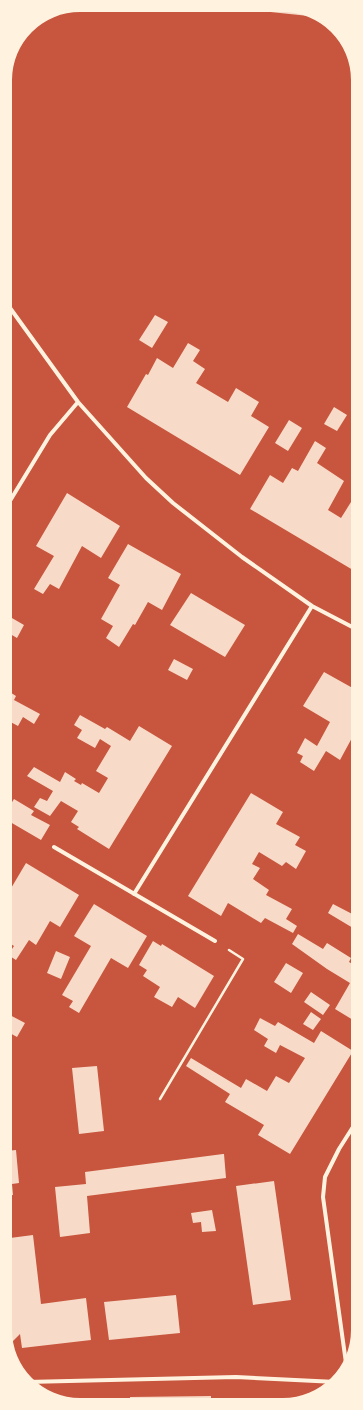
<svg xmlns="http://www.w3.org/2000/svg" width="363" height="1410" font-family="'Alegreya Sans',sans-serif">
  <rect width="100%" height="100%" fill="#c8553d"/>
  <path fill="#f7dbc8" d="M233,7H302L318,17L233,8Z
    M155,315L168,322L152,348L139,340Z
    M188,343L200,350L193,361L205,369L196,383L228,402L236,388L259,402L251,416L269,427L240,475L127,407L146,374L148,375L157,358L173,368Z
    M334,407L347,415L337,431L324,424Z
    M289,420L302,428L288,451L275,443Z
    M315,441L326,448L317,463L344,481L328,510L341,518L351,502L353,503L358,495V573L250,509L270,475L283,483L292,468L298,471Z
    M67,493L120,526L101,558L82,546L59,589L50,584L43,594L34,589L54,556L36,546Z
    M128,544L181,574L162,610L148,602L135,625L133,624L119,647L106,638L113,626L101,619L120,585L108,578Z
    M191,593L245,625L225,657L170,625Z
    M5,614L24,625L17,638L5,631Z
    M174,659L193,669L187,680L168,670Z
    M324,672L358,691V738L353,736L340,760L326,751L314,771L300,762L303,756L297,753L305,738L317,746L330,722L303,706Z
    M5,689L16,696L14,700L40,714L34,724L23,717L18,726L5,719Z
    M80,715L105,729L107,727L130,741L139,726L172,746L109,849L77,829L79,827L71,822L78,811L61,801L50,816L34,807L40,798L47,801L53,791L27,776L34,767L60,782L65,772L76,779L74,781L81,785L82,783L99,793L108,778L96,771L111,746L100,739L95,748L77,738L82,730L74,725Z
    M251,793L283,812L276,824L300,837L295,845L306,851L296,869L286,862L282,866L259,852L252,864L260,868L253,879L269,890L266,895L292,909L286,919L297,926L293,933L265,918L261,923L228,903L221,916L188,896Z
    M14,799L34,811L31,815L50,825L41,840L5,819V813Z
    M26,863L79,895L60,927L50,921L36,945L29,940L16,960L8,955L14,946L6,941V936L10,929L6,927L9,922L5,920V905L10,897L7,895Z
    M94,904L147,936L128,968L111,958L79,1013L69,1007L73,1001L62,995L91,946L74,936Z
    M333,904L358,917V931L328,913Z
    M298,934L323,949L327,943L351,958L349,962L358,967V1023L335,1009L350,983L327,969L292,944Z
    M153,941L161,946L162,944L214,976L195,1008L178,997L172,1007L154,997L160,987L143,976L147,970L139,965Z
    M56,951L70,957L61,979L47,973Z
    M286,963L303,973L291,993L274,982Z
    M311,992L330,1005L323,1015L304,1002Z
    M311,1012L321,1019L313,1030L303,1024Z
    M6,1013L25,1023L17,1037L6,1031Z
    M260,1018L275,1026L278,1022L314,1043L321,1031L353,1051L290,1154L258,1135L264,1125L225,1102L230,1094L186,1066L191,1058L241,1088L246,1079L267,1091L276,1076L289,1083L305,1058L280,1045L276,1053L264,1046L268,1039L254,1030Z
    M97,1066L104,1131L79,1134L72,1068Z
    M16,1150L19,1183L12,1184L13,1195L6,1196V1151Z
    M223,1154H224L226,1178L87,1196L90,1233L60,1237L55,1187L86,1184L85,1172Z
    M274,1181L291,1300L253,1305L236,1186Z
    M6,1209L9,1219L10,1238L33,1235L41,1304L86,1298L91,1340L22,1348L20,1334L8,1346L6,1340Z
    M212,1210L216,1231L202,1232L201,1222L193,1223L191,1213Z
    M176,1295L180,1333L109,1340L104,1302Z
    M211,1396V1404H130V1397Z"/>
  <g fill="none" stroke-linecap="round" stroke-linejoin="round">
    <path stroke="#fff3e0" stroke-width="2.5" d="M160,1099L243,959L229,950"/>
    <path stroke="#fff3e0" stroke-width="4" d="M5,301L78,402L146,478L173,503L242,557L312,606L358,630
      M5,509L50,435L78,402
      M54,847L215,941
      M134,894L312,606
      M346,1363L323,1197L325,1177L339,1149L358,1119
      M27,1382L236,1377L336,1382"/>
  </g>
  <path d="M0 0H363V1410H0ZM80 12H283A68 68 0 0 1 351 80V1330A68 68 0 0 1 283 1398H80A68 68 0 0 1 12 1330V80A68 68 0 0 1 80 12Z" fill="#fff3e0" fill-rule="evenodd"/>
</svg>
